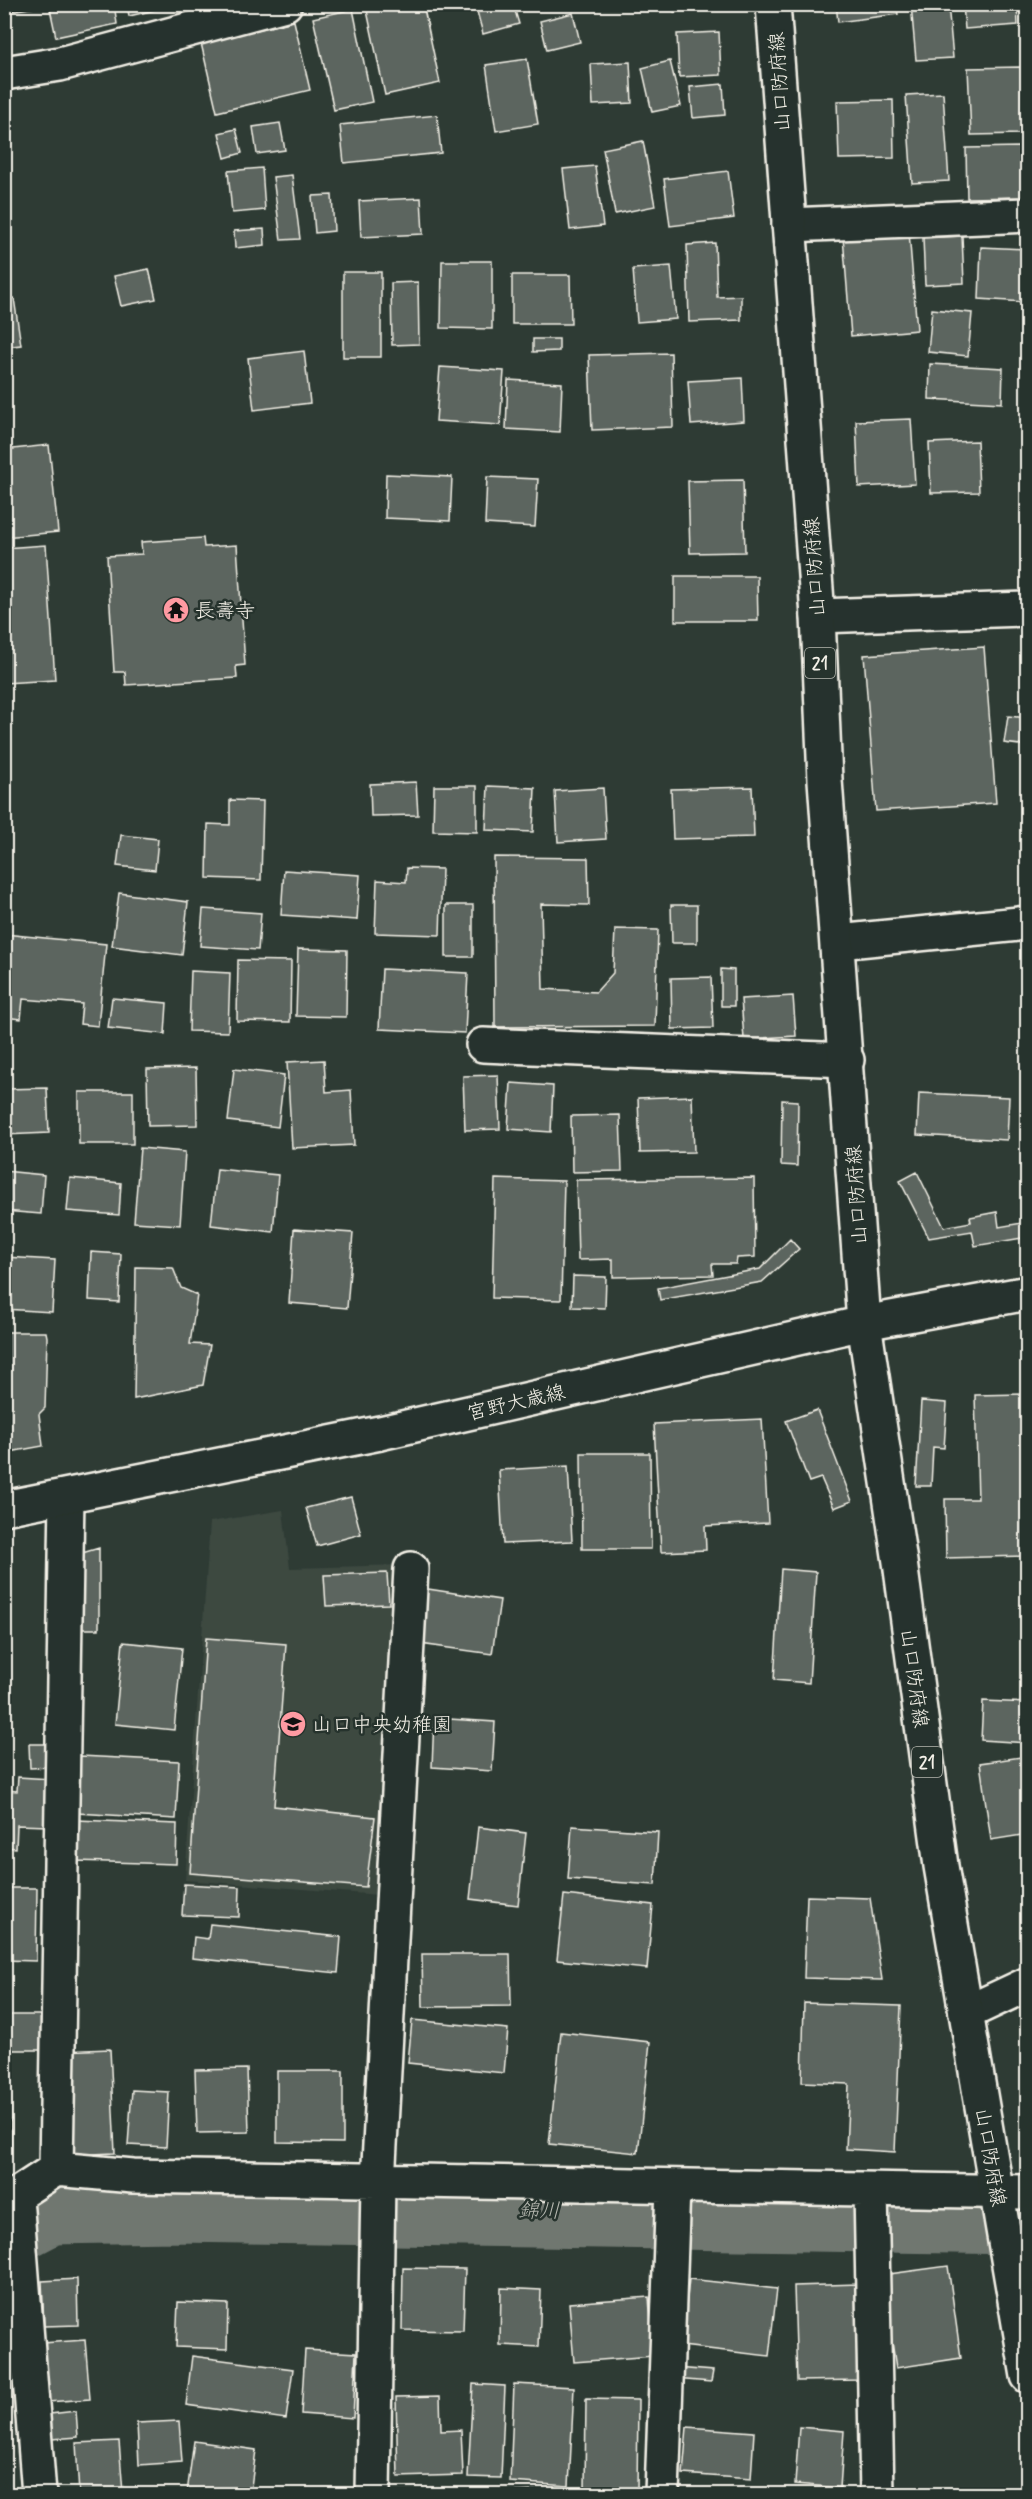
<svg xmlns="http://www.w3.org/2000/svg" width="1032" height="2499" font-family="Mynerve,'Klee One',sans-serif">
  <rect width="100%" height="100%" fill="#2e3b34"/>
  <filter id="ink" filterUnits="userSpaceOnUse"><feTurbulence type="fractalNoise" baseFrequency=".0167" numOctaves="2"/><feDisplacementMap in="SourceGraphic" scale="12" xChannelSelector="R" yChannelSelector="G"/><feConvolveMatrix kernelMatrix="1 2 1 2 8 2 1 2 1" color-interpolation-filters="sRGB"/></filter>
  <g filter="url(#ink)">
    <path fill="#3c4841" d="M283,1510L290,1568L401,1565L379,1895L185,1880L210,1522Z"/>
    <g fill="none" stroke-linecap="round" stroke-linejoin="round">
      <path stroke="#6f7770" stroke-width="75" d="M4,2231L50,2207L176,2205L1028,2217"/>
    </g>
    <path fill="#5c655e" stroke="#f4f1e8" stroke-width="1.5" d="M4,4H35V7L4,12Z
      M49,4H114L117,24L56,37Z
      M127,4H163L164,8L129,16Z
      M375,4H423L440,83L385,95L366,6Z
      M475,4H513L519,24L483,34Z
      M534,4H570V6L535,10Z
      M672,4H721V5L674,12Z
      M836,4H896L898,14L838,22Z
      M911,4H948L953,58L916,60Z
      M963,4H1017L1018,25L965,29Z
      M353,9L372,102L334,110L313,18Z
      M573,13L580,42L547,50L540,21Z
      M294,21L310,90L217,112L201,43Z
      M719,32L721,75L679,77L677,34Z
      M527,59L538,124L496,131L486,65Z
      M670,61L681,106L652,112L642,68Z
      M630,62L632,103L593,105L591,64Z
      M1021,67L1023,134L971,135L968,68Z
      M723,84L725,115L693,118L690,87Z
      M943,93L949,181L912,183L906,95Z
      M893,100L894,158L839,159L837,101Z
      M437,115L441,153L344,163L340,125Z
      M280,123L285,150L257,154L253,127Z
      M236,129L242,153L225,158L219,133Z
      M643,141L655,206L615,214L603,149Z
      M1020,147L1022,197L967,198L966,148Z
      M595,166L603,226L570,230L563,169Z
      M262,168L265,210L232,213L228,171Z
      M728,171L734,218L670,226L664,179Z
      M292,175L300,239L281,240L273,177Z
      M332,195L334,231L315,233L312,196Z
      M421,198L423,234L361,237L359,201Z
      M264,229L265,245L235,248L234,231Z
      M909,232L917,330L851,336L843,237Z
      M962,236L964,283L925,285L923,238Z
      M715,243L717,297L741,296V320L689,322L687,245Z
      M981,247L1026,249L1024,302L979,299Z
      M442,261H492V329L441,328Z
      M671,266L676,319L637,322L633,269Z
      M149,269L156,299L121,306L114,276Z
      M343,272H381V357H343Z
      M512,275H570L571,324H512Z
      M418,282L419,344L392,345L391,283Z
      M14,298L21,345L4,347V299Z
      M932,309L972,313L968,356L928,352Z
      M533,339H559V351L533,352Z
      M304,351L310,403L254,410L248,358Z
      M671,353L673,427L592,430L589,355Z
      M930,364L1003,368L1002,403L929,399Z
      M440,367L504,371L500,425L436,421Z
      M742,378L744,421L691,425L688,381Z
      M508,380L562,383L560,432L506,429Z
      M911,419L915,484L859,487L856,421Z
      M977,441L979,492L931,493L929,443Z
      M49,445L58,532L4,537V450Z
      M386,474L452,477L450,521L385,518Z
      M487,477L538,479L535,527L485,524Z
      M743,480L745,552L690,553L688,481Z
      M203,538L204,547L237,545L245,665L236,666L237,678L126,685L125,672H114L107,556L142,554L141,542Z
      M46,545L55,680L4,683V548Z
      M675,576H757L758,621H675Z
      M984,647L996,803L876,811L864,655Z
      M1008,716L1028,718V746L1004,743Z
      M416,782L418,815L371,816L370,784Z
      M434,786H477V832L433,831Z
      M488,786L535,788L533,832L486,830Z
      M752,787L754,837L673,839L671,789Z
      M603,788L606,839L558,842L555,791Z
      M230,800L263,801L261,880L207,878L208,824L230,825Z
      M121,835L158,839L155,870L117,866Z
      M494,857L588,858L589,905L541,904L543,989L596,992L613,973L615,929L658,930L655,1026L495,1027Z
      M407,868L442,869L440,935L375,933L377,880L406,882Z
      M284,870L360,875L357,920L281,915Z
      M119,893L188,902L182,955L112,946Z
      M446,905H473V957H446Z
      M671,905H697V943H672Z
      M203,909L261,913L258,950L200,946Z
      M4,934L106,944L98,1026L80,1024L82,1004L23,999L21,1019L4,1017Z
      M298,949L347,950L346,1017L296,1016Z
      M238,960L291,961L290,1022L237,1021Z
      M382,969L468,973L465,1033L379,1029Z
      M721,969L734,970V1006H721Z
      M191,971L230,973L228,1032L189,1031Z
      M711,977L713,1028L672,1029L671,978Z
      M793,996L796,1036L744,1039L741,999Z
      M112,998L167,1003L165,1034L108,1028Z
      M324,1060L326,1092L351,1090L354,1145L292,1148L287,1062Z
      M196,1068L197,1125L148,1126L147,1069Z
      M234,1069L284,1075L278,1127L228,1121Z
      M498,1075L500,1129L465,1130L463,1076Z
      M511,1083L553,1086L551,1132L508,1129Z
      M47,1088L49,1133L4,1135V1089Z
      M79,1092H133V1144H79Z
      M919,1093L1009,1097L1007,1140L917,1135Z
      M692,1096L694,1152L640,1153L638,1098Z
      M782,1100L798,1101L797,1166L781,1165Z
      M620,1115L622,1171L572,1172L571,1116Z
      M140,1148L185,1152L180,1225L134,1222Z
      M217,1169L278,1175L273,1232L211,1225Z
      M4,1171L44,1175L41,1214L4,1211Z
      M917,1172L944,1227L971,1222L970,1217L997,1212L999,1227L1028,1222V1237L975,1246L972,1231L929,1238L900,1181Z
      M70,1178L121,1183L119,1215L67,1211Z
      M754,1178L755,1257L737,1258L736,1264H712L713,1275L613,1277V1259L578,1260L576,1180Z
      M495,1179L564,1181L561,1300L492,1298Z
      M294,1229L353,1233L347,1308L289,1303Z
      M790,1239L799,1249L762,1282L660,1300L658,1288L760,1269Z
      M91,1252L121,1254L119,1302L89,1300Z
      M4,1257L55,1260L52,1312L4,1309Z
      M136,1267L173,1268L181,1288L197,1295L190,1344L210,1345L203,1385L134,1399Z
      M573,1276L606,1277L605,1308L572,1307Z
      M4,1332H46L47,1337L45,1408L39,1414L43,1446L4,1453Z
      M1028,1394V1556L946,1558L945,1499H978L975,1395Z
      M921,1401L947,1403L944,1448L933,1447L931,1486H916Z
      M817,1410L852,1501L834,1508L821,1478L809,1482L786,1421Z
      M762,1419L768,1523L705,1526L706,1550L661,1552L654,1424Z
      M581,1453H650L651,1549H582Z
      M568,1466L572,1541L503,1544L499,1470Z
      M351,1497L361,1534L317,1546L306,1508Z
      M99,1548V1629H71L72,1556Z
      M781,1569L816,1572L809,1683L774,1680Z
      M387,1573L389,1604L326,1606L324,1575Z
      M428,1589L500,1600L492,1654L420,1644Z
      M206,1638L286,1644L274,1806L375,1817L366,1887L190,1873Z
      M123,1642L182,1648L174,1730L115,1724Z
      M983,1701L1028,1703V1743L981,1740Z
      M434,1718L495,1722L492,1771L432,1767Z
      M29,1744H50V1767L30,1768Z
      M80,1756L179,1761L176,1819L77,1813Z
      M1021,1757L1028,1799V1834L991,1840L980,1763Z
      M18,1777L50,1779L48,1826L17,1825L16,1848L4,1847V1790L17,1791Z
      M76,1820L177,1824L176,1864L75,1861Z
      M572,1826L658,1832L655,1885L568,1879Z
      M478,1827L526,1833L518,1905L470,1899Z
      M184,1884L240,1887L239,1917L182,1915Z
      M4,1888H37L36,1961L4,1960Z
      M564,1895L653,1905L647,1969L557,1960Z
      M807,1896L870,1898L882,1980L804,1978Z
      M210,1924L341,1937L338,1973L192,1958L194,1937L208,1939Z
      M422,1954H510L511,2006L423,2007Z
      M804,2003L901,2006L895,2152L846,2149L849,2084L802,2082Z
      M4,2015H44L43,2050H4Z
      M412,2020L508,2029L504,2073L408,2063Z
      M561,2032L650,2042L638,2153L549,2144Z
      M110,2049L115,2153L68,2155L62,2051Z
      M4,2069H10L11,2145H4Z
      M247,2069L249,2132L197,2133L195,2070Z
      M277,2071H343V2143L277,2142Z
      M132,2090L169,2092L166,2147L128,2145Z
      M948,2266L961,2358L896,2368L882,2275Z
      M403,2268L465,2269L463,2331L402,2330Z
      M77,2279L78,2325L44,2326L42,2281Z
      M689,2279L777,2289L769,2356L682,2346Z
      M859,2284L861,2380L797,2381L794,2286Z
      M501,2288L541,2290L539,2347L500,2345Z
      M649,2297L653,2356L574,2362L569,2303Z
      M178,2302L228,2304L227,2349L176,2347Z
      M85,2340L90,2399L47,2402L42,2343Z
      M305,2350L356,2353L353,2418L301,2414Z
      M192,2356L293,2369L286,2419L186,2405Z
      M675,2368L713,2371L711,2382L674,2379Z
      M473,2384L505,2386L501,2478L468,2477Z
      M514,2384L574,2387L569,2486L510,2482Z
      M440,2396L441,2431L461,2430L463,2475L398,2477L396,2397Z
      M586,2399L638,2400L637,2492L585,2491Z
      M76,2411L78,2437L52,2439L50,2414Z
      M179,2421L182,2462L139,2465L137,2423Z
      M687,2427L754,2432L751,2479L683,2474Z
      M799,2427L844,2431L840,2488L795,2484Z
      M119,2441L123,2493L79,2494L76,2443Z
      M194,2441L256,2450L250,2494L187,2493Z
      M559,2490L560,2494H516V2492Z"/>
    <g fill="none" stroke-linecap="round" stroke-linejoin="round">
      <defs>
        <path id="minor" d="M4,73L60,64L285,4
          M789,225L1028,215
          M818,616L1028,609
          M838,942L1028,923
          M483,1045L847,1060
          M966,2013L1028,1984
          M56,2169L67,1496
          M871,2190L877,2494
          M16,2198L39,2494
          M4,2203L56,2169L133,2176L1028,2192
          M373,2494L378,2182L411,1569
          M662,2494L673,2187"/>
        <path id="major" d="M773,4L818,616L825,780L864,1323L900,1562L941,1866L1028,2376
          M4,1508L380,1433L864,1323L1028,1293"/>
      </defs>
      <use href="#minor" stroke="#f4f1e8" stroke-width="38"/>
      <use href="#major" stroke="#f4f1e8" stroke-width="38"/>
      <use href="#minor" stroke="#26332d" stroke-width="33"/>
      <use href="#major" stroke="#26332d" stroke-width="33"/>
    </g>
  </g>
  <defs>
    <symbol id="temple-disc" viewBox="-11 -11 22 22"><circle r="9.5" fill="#ff9aa2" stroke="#26332d"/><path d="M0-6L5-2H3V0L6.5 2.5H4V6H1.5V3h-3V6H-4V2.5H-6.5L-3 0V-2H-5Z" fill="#111"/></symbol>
    <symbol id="school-disc" viewBox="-11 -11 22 22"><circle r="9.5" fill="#ff9aa2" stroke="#26332d"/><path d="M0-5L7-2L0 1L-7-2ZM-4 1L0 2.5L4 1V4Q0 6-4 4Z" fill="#111"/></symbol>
  </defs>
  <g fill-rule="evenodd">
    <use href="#temple-disc" x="161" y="595" width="30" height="30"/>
    <use href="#school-disc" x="278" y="1709" width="30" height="30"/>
  </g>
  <g text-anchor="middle" stroke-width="5" stroke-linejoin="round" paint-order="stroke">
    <g fill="#26332d" stroke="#b6b8b0" stroke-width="1.5">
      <rect x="805" y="648" width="30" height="30" rx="4.5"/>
      <rect x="912" y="1747" width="30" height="30" rx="4.5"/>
    </g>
    <g font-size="18" font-weight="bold" fill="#f4f1e8">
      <text x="820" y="669">21</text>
      <text x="927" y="1768">21</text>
    </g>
    <g font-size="20" fill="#f4f1e8" stroke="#26332d">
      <text transform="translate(779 82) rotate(-94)" y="7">山口防府線</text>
      <text transform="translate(814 567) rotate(-94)" y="7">山口防府線</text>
      <text transform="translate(856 1195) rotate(-94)" y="7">山口防府線</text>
      <text transform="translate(516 1402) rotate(-13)" y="7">宮野大歳線</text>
      <text transform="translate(915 1678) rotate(82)" y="7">山口防府線</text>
      <text transform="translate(991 2157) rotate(80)" y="7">山口防府線</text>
    </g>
    <g font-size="20" fill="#f4f1e8" stroke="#26332d" text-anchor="start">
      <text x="195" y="617">長壽寺</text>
      <text x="312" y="1731">山口中央幼稚園</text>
    </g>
    <g font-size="21" font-style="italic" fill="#b8bab2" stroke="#26332d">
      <text transform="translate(539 2210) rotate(1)" y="7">錦川</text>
    </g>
  </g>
  <rect width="1032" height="2499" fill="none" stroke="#26332d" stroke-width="24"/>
  <rect x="12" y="12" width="1008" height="2475" fill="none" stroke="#f4f1e8" stroke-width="2" filter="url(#ink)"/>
</svg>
